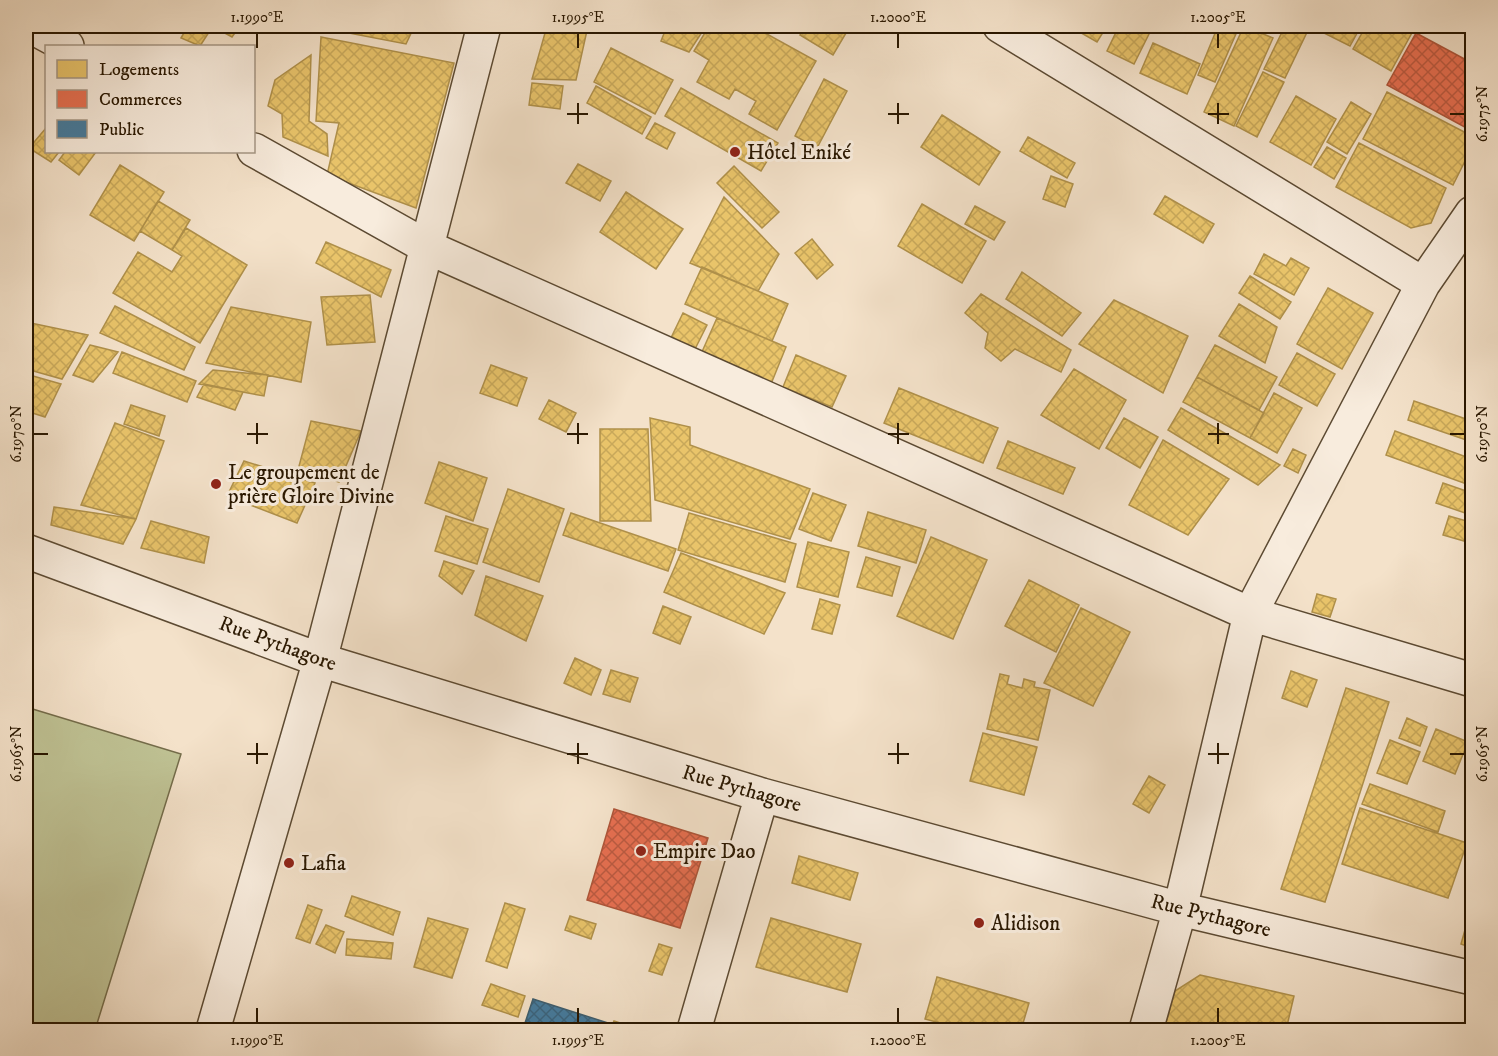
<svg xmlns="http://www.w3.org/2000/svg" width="1498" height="1056" font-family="'IM FELL DW Pica',serif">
  <defs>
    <pattern id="homes-cross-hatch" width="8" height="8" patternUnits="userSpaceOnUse" patternTransform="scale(1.5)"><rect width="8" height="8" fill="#e9c46a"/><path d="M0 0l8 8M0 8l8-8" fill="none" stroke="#c8a85a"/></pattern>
    <pattern id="shops-cross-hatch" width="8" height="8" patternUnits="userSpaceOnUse" patternTransform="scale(1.5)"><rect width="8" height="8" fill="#e76f51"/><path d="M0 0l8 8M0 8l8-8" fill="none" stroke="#bb5a41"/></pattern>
    <pattern id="public-cross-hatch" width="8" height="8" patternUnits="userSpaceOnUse" patternTransform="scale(1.5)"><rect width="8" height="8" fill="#457b9d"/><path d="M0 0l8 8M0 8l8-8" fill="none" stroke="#3a647e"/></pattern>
  </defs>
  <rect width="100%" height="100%" fill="#f4e2ca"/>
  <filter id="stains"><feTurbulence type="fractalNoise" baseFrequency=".00333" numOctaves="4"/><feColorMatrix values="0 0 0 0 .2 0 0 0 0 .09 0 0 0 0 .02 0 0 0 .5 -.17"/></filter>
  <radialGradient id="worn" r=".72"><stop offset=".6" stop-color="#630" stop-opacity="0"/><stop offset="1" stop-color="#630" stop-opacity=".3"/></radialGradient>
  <path fill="#bfc294" stroke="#746c4a" stroke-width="1.5" d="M26,707L181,754L95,1030H26Z"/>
  <path fill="url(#homes-cross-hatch)" stroke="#af904a" stroke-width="1.5" d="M188,26H205L211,29L200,46L181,38Z
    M212,26H240L232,37Z
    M335,26H412L414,27L406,44L333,30Z
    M547,26H588L576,80L532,79Z
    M667,26H706L689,52L661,41Z
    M709,26H769L765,33L816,61L777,130L749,114L756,101L735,89L729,99L697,82L709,60L694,51Z
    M806,26H845L849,28L833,55L800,35Z
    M1069,26H1107L1097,42Z
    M1119,26H1153L1134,64L1107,51Z
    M1218,26L1239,27L1215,82L1198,75Z
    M1244,26L1273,38L1234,126L1204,112Z
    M1285,26H1310L1285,78L1264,69Z
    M1366,26H1408L1414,29L1391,71L1353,49Z
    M1312,27V26H1361L1350,46Z
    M321,37L454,63L416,208L327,175L339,123L316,121Z
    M1153,43L1200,64L1187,94L1140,73Z
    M611,48L673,80L655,114L594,82Z
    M311,55L309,121L327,134L328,156L283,137L282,114L268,106L275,80Z
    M1263,72L1284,82L1257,137L1236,126Z
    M824,79L847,91L817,148L795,136Z
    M532,83L563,86L560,109L529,105Z
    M596,86L651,117L642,134L587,103Z
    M681,88L778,143L761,171L665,116Z
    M1387,92L1472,136V147L1453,185L1363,139Z
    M1296,96L1336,119L1311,165L1270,142Z
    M1351,102L1371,114L1347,154L1327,142Z
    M942,115L1000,152L979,185L921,147Z
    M655,123L675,133L667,149L646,138Z
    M46,128V152H59L51,162L29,148Z
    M1028,137L1075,163L1067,178L1020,151Z
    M1359,143L1446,188L1431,223L1411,228L1336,187Z
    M1327,147L1346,158L1334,179L1314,167Z
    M65,152H96L79,175L59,160Z
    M578,164L611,181L600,201L566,183Z
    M120,165L164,192L134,241L90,215Z
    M734,166L779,212L762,228L717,183Z
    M1051,176L1073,184L1065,207L1043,199Z
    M626,192L683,229L656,269L600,232Z
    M1165,196L1214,224L1203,243L1154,214Z
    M724,197L779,254L758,291L690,263Z
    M158,201L190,220L172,250L140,231Z
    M922,204L986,241L962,283L898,246Z
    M975,206L1005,222L994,240L965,224Z
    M186,228L247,265L200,343L113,293L138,252L172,272L182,256L172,250Z
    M812,239L833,265L817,279L795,253Z
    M326,242L391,270L381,297L316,263Z
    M1264,254L1286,266L1291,258L1309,268L1294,295L1254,274Z
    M702,267L788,304L772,341L685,304Z
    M1022,272L1081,313L1062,336L1006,299Z
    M1250,276L1291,302L1280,319L1239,293Z
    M1328,288L1373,313L1342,369L1297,344Z
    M981,294L1071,350L1061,372L1015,349L1001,361L985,348L988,333L965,313Z
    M370,295L375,342L327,345L321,297Z
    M1114,300L1188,336L1163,393L1079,344Z
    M1239,304L1277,327L1265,363L1219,336Z
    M115,306L195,347L184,370L100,333Z
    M231,307L311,322L301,382L206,363Z
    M683,313L707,325L694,351L670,340Z
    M717,318L786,347L771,384L701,354Z
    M26,322L88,335L62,379L26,369Z
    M90,345L118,352L93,382L73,375Z
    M1215,345L1277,377L1259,410L1197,377Z
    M122,352L196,381L187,402L113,373Z
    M1297,353L1335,374L1317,406L1279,385Z
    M796,355L846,376L832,407L783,387Z
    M491,365L527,378L517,406L480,393Z
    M1074,369L1126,400L1099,449L1041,415Z
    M213,370L268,375L264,396L199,384Z
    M26,374L61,384L45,417L26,411Z
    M1197,377L1264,413L1250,438L1183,402Z
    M204,384L243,392L235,410L197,397Z
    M899,388L998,428L983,463L884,423Z
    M1274,393L1302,408L1277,453L1250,438Z
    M549,400L576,413L566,432L539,419Z
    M1414,401L1472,421V442L1408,420Z
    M131,405L165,416L159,436L124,424Z
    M1181,408L1280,465L1258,485L1168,430Z
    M650,418L690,427V445L810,489L790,539L655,500Z
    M1124,418L1158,437L1140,468L1106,448Z
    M311,421L361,431L339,482L298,470Z
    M115,423L164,441L136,519L81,505Z
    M600,429H648L651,521H600Z
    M1395,431L1472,459V486L1386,455Z
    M1163,440L1229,479L1188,535L1129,505Z
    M1008,441L1075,468L1063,494L997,468Z
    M1293,449L1306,455L1298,473L1284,466Z
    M244,461L315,483L297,523L227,496Z
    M439,462L487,478L473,521L425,503Z
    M1443,483L1472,493L1468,514L1436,503Z
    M508,489L564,509L539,582L483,562Z
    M813,493L846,505L831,541L799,529Z
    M54,507L136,519L123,544L51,525Z
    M868,512L926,530L916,563L858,546Z
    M571,513L676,549L668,571L563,535Z
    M689,513L796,544L785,582L678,550Z
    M446,516L488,529L477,564L435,551Z
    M1449,516L1470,522L1464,541L1443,535Z
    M151,521L209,537L204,563L141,548Z
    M931,537L987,560L953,639L897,616Z
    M808,542L849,552L838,597L797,587Z
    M681,553L785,593L764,634L664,592Z
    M866,557L900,567L892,596L857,587Z
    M444,561L474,571L462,594L439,576Z
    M486,576L543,596L526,641L475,615Z
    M1029,580L1079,605L1056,652L1005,626Z
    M1317,594L1336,599L1330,617L1312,612Z
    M820,599L840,605L832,634L812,629Z
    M663,606L691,617L680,644L653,633Z
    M1081,608L1130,632L1093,706L1044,683Z
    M575,658L601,670L591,695L564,683Z
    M611,670L638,678L630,702L603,694Z
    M1291,671L1317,680L1307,707L1282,698Z
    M1000,674L1009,676L1007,684L1022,688L1024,679L1035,682L1034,687L1050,690L1038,740L987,729Z
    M1346,688L1389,702L1325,902L1281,889Z
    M1407,718L1427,727L1420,746L1399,738Z
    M1436,729L1468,742L1455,774L1423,761Z
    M983,733L1037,747L1024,795L970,781Z
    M1390,740L1420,752L1407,784L1377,773Z
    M1149,776L1165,785L1149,813L1133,804Z
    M1370,784L1445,811L1438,832L1362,804Z
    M1360,808L1467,843L1448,898L1342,864Z
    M799,856L858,873L850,900L792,883Z
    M352,896L400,912L393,935L345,916Z
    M505,903L525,909L507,968L486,961Z
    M308,905L322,910L310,943L296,938Z
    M1472,905V948L1461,944Z
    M570,916L596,924L591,939L565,930Z
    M428,918L468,929L452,978L414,967Z
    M771,918L861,944L847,992L756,967Z
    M326,925L344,932L335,953L316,944Z
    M347,939L393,943L391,959L346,955Z
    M659,944L672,948L662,975L649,971Z
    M1200,975L1294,996L1286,1030H1164L1175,991Z
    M937,977L1029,1003L1021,1030H966L925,1019Z
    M491,984L525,996L518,1017L482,1005Z
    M614,1021L642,1030H610Z"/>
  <path fill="url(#shops-cross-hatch)" stroke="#ae5539" stroke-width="1.5" d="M1416,33L1472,63V131L1387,85Z
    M614,809L708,838L680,928L587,900Z"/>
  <path fill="url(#public-cross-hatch)" stroke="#3d5d6e" stroke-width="1.5" d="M533,999L608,1023L606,1030H550L525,1023Z"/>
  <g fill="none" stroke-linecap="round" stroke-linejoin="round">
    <defs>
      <path id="street" d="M30,26L67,46
        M1000,26L1423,284
        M254,150L427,247L1250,614L1472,680
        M26,551L320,660L762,795L1180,909L1472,978
        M213,1030L320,660L484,26
        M694,1030L762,795
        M1146,1030L1180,909L1250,614L1423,284L1472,213"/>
    </defs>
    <use href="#street" stroke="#5c4a32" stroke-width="36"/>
    <use href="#street" stroke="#f8ecdd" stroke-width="33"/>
  </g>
  <path fill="none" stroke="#291700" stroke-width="2" d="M257,33V48M578,33V48M898,33V48M1218,33V48M578,103V124M898,103V124M1218,103V124M567,114H588M888,114H909M1208,114H1229M1450,114H1465M257,423V444M578,423V444M898,423V444M1218,423V444M33,434H48M247,434H268M567,434H588M888,434H909M1208,434H1229M1450,434H1465M257,743V764M578,743V764M898,743V764M1218,743V764M33,754H48M247,754H268M567,754H588M888,754H909M1208,754H1229M1450,754H1465M257,1008V1023M578,1008V1023M898,1008V1023M1218,1008V1023"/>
  <g fill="#8f2418" stroke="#f8ecdd" stroke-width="2">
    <circle cx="735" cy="152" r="6"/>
    <circle cx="216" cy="484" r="6"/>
    <circle cx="641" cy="851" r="6"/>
    <circle cx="289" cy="863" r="6"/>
    <circle cx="979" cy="923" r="6"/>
  </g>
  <g text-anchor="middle" stroke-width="6" stroke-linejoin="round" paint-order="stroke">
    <g font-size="21" fill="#291700" stroke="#f8ecdd" text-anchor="start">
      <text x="747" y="159">Hôtel Eniké</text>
      <text x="228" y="479">Le groupement de<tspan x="228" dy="24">prière Gloire Divine</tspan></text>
      <text x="653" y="858">Empire Dao</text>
      <text x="301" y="870">Lafia</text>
      <text x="991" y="930">Alidison</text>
    </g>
    <g font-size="21" fill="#291700" stroke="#f8ecdd">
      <text transform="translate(278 643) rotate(20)" y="7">Rue Pythagore</text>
      <text transform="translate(742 788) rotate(16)" y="7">Rue Pythagore</text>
      <text transform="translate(1211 915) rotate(14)" y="7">Rue Pythagore</text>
    </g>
  </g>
  <rect width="1498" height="1056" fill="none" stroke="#f4e2ca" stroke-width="66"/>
  <rect x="45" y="45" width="210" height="108" fill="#f8ecdd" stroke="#a59785" stroke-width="1.5"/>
  <rect x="57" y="60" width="30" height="18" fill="#e9c46a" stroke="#a59785" stroke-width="1.5"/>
  <text x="99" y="75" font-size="18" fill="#291700">Logements</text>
  <rect x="57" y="90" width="30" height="18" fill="#e76f51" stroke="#a59785" stroke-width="1.5"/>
  <text x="99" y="105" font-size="18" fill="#291700">Commerces</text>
  <rect x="57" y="120" width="30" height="18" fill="#457b9d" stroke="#a59785" stroke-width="1.5"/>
  <text x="99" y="135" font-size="18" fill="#291700">Public</text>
  <rect x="33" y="33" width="1432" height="990" fill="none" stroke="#291700" stroke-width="2"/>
  <g font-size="15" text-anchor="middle" fill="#291700">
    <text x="257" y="22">1.1990°E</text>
    <text x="578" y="22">1.1995°E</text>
    <text x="898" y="22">1.2000°E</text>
    <text x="1218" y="22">1.2005°E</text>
    <text transform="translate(1482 114) rotate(-90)" y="5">6.1975°N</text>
    <text transform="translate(16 434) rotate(-90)" y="5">6.1970°N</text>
    <text transform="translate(1482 434) rotate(-90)" y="5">6.1970°N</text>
    <text transform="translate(16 754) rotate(-90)" y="5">6.1965°N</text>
    <text transform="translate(1482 754) rotate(-90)" y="5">6.1965°N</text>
    <text x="257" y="1045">1.1990°E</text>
    <text x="578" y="1045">1.1995°E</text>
    <text x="898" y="1045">1.2000°E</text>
    <text x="1218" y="1045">1.2005°E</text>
  </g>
  <rect width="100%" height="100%" filter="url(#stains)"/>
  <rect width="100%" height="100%" fill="url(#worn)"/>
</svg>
